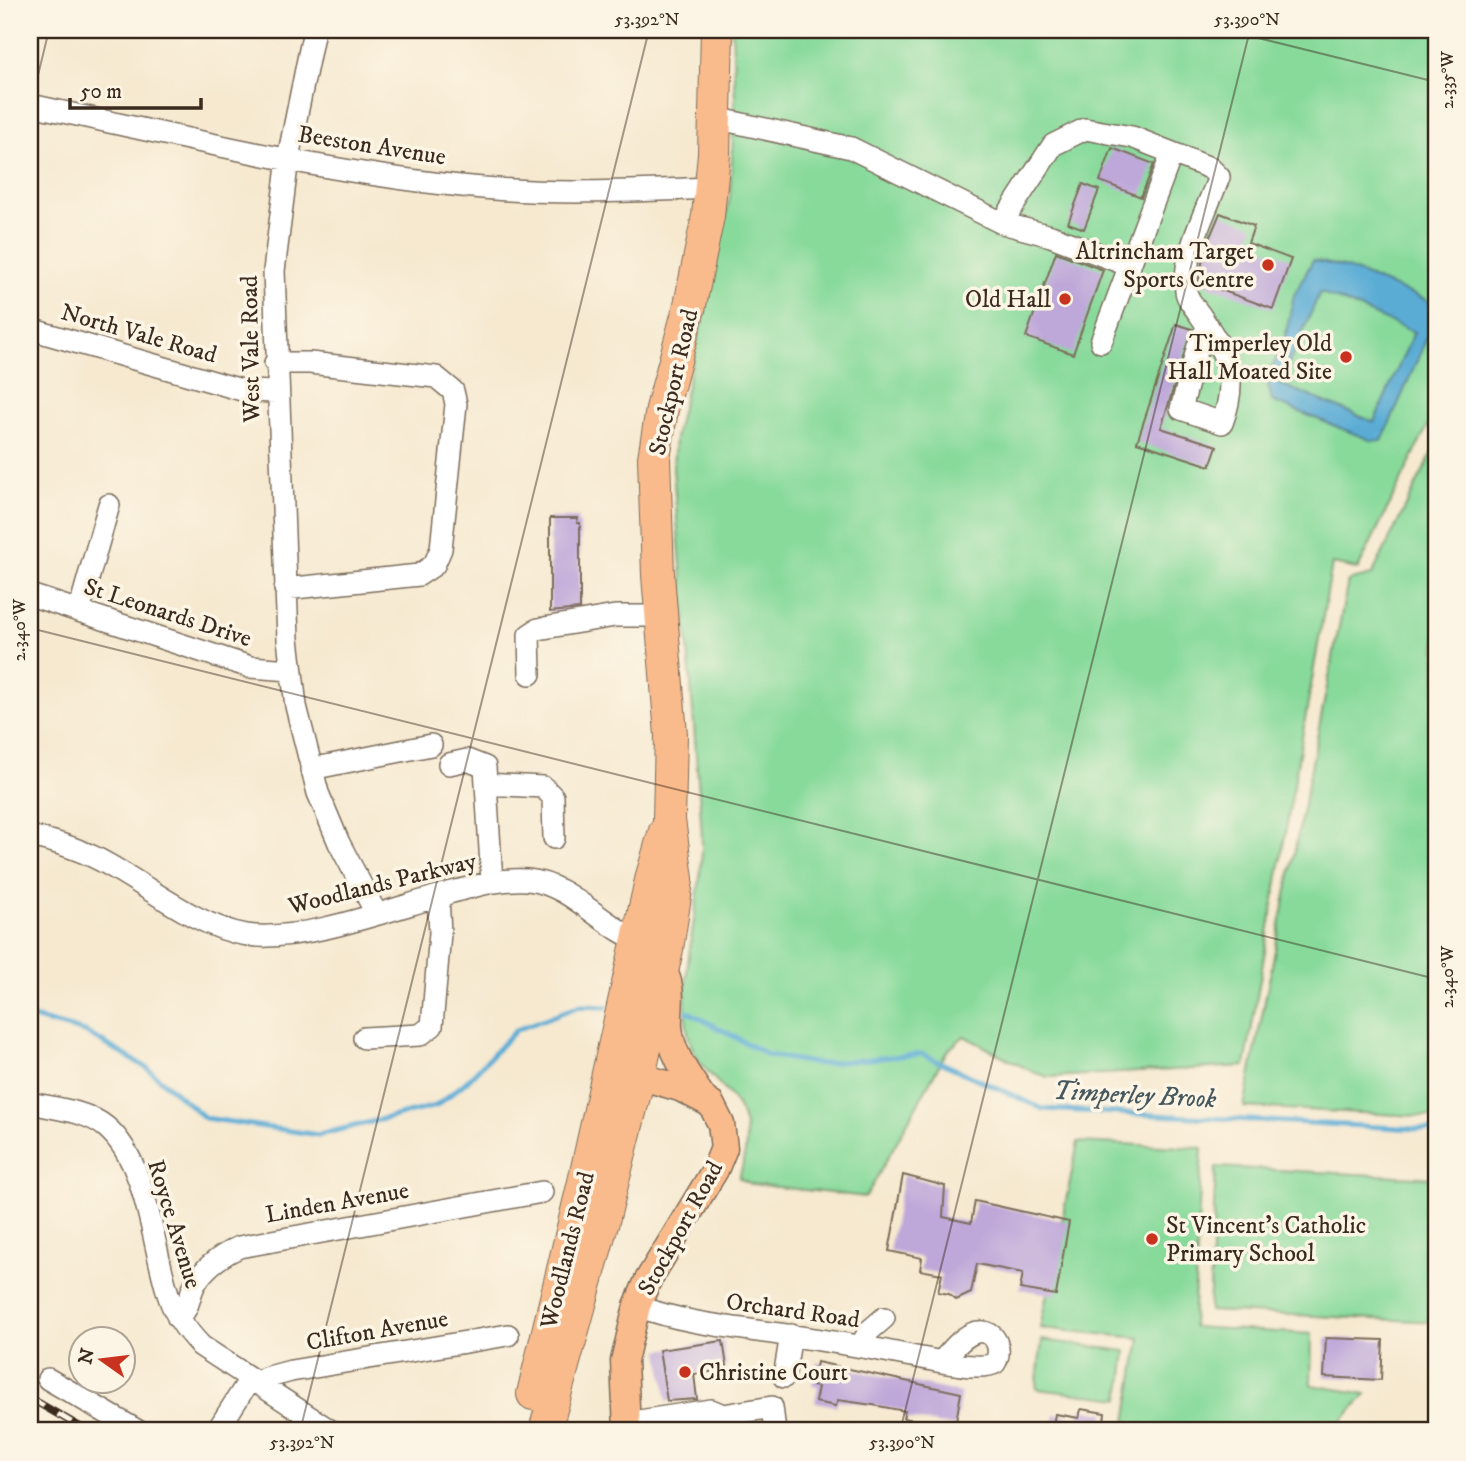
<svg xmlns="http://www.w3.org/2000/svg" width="1466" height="1461" font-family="'IM FELL DW Pica',serif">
  <rect width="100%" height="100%" fill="#fcf5e5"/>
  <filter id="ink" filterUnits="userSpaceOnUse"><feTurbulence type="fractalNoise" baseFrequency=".0143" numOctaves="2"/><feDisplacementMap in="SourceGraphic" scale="14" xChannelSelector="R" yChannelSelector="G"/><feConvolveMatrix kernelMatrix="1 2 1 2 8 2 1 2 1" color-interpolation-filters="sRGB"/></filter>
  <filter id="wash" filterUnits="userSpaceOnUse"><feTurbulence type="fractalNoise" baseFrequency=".00686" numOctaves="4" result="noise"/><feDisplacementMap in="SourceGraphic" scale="28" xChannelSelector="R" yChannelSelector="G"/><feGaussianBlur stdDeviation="1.57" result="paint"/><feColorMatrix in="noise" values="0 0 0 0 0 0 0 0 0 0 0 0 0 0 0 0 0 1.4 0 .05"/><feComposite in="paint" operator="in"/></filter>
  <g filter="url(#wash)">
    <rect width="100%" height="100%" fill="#f6e9d0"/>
    <path fill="#88da9b" stroke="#62825c" stroke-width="2" d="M732,30H1436V409L1358,569L1332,564L1245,1066L1048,1077L1033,1072L964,1036L947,1051L866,1197L751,1184L739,1178C769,1086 695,1092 687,1028C680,969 700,909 702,849C702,818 698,785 696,754C690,658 680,564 673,468L675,438L730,197L735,97Z
      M1436,445V1117L1244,1107L1348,581L1372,575Z
      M1078,1142L1202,1148L1193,1327L1312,1334L1311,1385L1366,1394L1333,1431H1185L1126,1422L1140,1338L1040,1328Z
      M1216,1167L1436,1178V1322L1209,1311Z
      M1042,1340L1126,1351L1120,1399L1036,1389Z"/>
    <path fill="#5aacd5" stroke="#4a6b7a" stroke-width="2" fill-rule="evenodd" d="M1313,260L1347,268L1427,300L1436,317L1382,441L1370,440L1272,401L1267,380L1285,337L1294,295ZM1320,292L1414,332L1374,422L1280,384Z"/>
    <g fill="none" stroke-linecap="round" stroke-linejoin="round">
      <path stroke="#5aacd5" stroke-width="5" d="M687,1011L768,1055L818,1064L922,1054L1043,1109L1436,1130
        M30,1017L85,1032L147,1068L205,1118L318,1135L436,1106L466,1082L516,1030L579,1006L606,1007"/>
    </g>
    <g id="blocks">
      <path fill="#bea7d9" d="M1112,148L1154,164L1141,197L1100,181Z
        M1083,184L1099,190L1084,229L1068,223Z
        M1220,213L1254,226L1248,243L1291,259L1273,309L1199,282L1204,251Z
        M1056,252L1103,270L1073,354L1026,337Z
        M1176,324L1192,329L1161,428L1217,446L1210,466L1137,442Z
        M550,518H578L577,523H580V609L550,612Z
        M903,1175L945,1186L943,1217L971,1223L975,1201L1069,1222L1056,1295L1020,1289L1023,1273L977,1264L971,1293L956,1300L949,1294L938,1292L942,1274L920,1270L922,1258L889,1251Z
        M1326,1338L1383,1340L1381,1380L1324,1377Z
        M723,1341L727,1366L718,1371L694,1374L697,1399L667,1401L659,1350Z
        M817,1362L961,1393L955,1427L903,1418L905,1411L873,1405L838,1400L836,1406L815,1402L818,1387L812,1386Z
        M1081,1409L1105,1413L1104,1422L1110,1423L1109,1431H1052L1055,1414L1079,1418Z"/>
    </g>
  </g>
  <g filter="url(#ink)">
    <use href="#blocks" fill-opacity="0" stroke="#7c6d5c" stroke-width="2"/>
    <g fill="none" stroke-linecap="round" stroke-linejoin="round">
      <defs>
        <path id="minor" d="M314,30L288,158L274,271L288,639L296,706L318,793L339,843L376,913
          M30,105C179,136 331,175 483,188C559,195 635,191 711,188
          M715,118L851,148L1002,223L1051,236L1130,266
          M1002,223L1053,145L1085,129L1132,137L1210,168L1219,177C1206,212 1183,253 1186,291C1187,300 1197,310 1202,318C1228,356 1239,378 1222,423L1181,409L1198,346L1208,326
          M30,329L245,391L276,392
          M1101,342L1172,153
          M275,363H310L436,377L453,391L456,404L441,549L434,565L419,575L285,589
          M30,595L250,667L291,670
          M79,611L109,505
          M530,674L529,635L538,629L615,616H661
          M449,764L467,760L485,767L492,882
          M311,769L431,745
          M486,784L543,787L553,797L554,838
          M30,836C58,842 85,851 109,865C152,889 198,927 247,935C302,943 394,908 449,893C475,886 501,878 528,880C573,884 605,932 649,944
          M364,1038L420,1035L432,1026L440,933L438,896
          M30,1103C53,1108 87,1111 106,1127C148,1162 152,1247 169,1297C175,1316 187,1331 201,1346L331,1431
          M637,1306C683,1323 730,1327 779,1334C823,1340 867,1347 911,1356C929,1359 980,1372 995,1363C1003,1350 996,1329 977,1332C963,1335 951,1351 942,1361
          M178,1318C189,1309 188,1301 193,1288C202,1268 220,1256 239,1247L542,1192
          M861,1346L869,1331L884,1318
          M784,1377L791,1335
          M48,1379L138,1431
          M257,1384L265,1378L291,1371L508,1335
          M626,1423L711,1410L723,1415L772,1407L775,1431
          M217,1431L250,1379"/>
        <path id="major" d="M666,976C673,992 668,1010 669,1027C671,1054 689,1077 703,1098
          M621,1071L680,1088L711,1104L721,1124L724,1148L715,1170L648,1280L637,1306L624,1361L627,1431"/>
        <path id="highway" d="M533,1394L584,1182L652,876L665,831
          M545,1431L603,1221L639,1076L667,949L675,896L677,879L669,820L671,735L658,575L654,458L662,409L690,305L708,216L714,154L717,30"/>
      </defs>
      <use href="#minor" stroke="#7c6d5c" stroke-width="24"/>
      <use href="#major" stroke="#7c6d5c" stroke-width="29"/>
      <use href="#highway" stroke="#7c6d5c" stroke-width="34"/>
      <use href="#minor" stroke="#fff" stroke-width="21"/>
      <use href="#major" stroke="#fabb8c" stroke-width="26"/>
      <use href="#highway" stroke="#fabb8c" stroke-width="32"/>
      <path stroke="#3b2a1e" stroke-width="2" d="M30,1418L52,1431"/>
      <defs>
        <path id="rail" d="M30,1398L87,1431"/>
      </defs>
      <use href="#rail" stroke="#3b2a1e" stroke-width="8"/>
      <use href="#rail" stroke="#fcf5e5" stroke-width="5" stroke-dasharray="16" stroke-linecap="butt"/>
    </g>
  </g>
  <path fill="none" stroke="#3b2a1e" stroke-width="2" stroke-opacity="0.45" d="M1226,30L1436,82M30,108L49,30M30,628L1436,979M300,1431L649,30M900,1431L1250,30"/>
  <g fill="#c8321e" stroke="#fcf5e5" stroke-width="2.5">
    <circle cx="1268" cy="265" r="7"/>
    <circle cx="1065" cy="299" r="7"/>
    <circle cx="1346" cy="357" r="7"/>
    <circle cx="1152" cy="1239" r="7"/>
    <circle cx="685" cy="1372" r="7"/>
  </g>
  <g text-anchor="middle" stroke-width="7" stroke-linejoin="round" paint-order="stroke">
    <g font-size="24" fill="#3b2a1e" stroke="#fcf5e5">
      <text transform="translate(372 145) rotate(9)" y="8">Beeston Avenue</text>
      <text transform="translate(139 333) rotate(16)" y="8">North Vale Road</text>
      <text transform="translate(250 349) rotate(-91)" y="8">West Vale Road</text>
      <text transform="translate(673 382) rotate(-77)" y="8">Stockport Road</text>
      <text transform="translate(168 612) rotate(18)" y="8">St Leonards Drive</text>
      <text transform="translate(382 883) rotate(-14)" y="8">Woodlands Parkway</text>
      <text transform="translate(337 1202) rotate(-10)" y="8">Linden Avenue</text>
      <text transform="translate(175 1224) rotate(73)" y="8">Royce Avenue</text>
      <text transform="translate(680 1228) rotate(-61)" y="8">Stockport Road</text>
      <text transform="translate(567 1250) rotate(-76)" y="8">Woodlands Road</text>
      <text transform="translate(793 1310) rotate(8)" y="8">Orchard Road</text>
      <text transform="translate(377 1330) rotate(-10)" y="8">Clifton Avenue</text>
    </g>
    <g font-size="24" fill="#3b2a1e" stroke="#fcf5e5" text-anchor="end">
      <text x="1254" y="259">Altrincham Target<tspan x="1254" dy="28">Sports Centre</tspan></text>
      <text x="1051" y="307">Old Hall</text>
      <text x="1332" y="351">Timperley Old<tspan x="1332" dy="28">Hall Moated Site</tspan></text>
      <text x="1166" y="1233" text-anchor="start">St Vincent's Catholic<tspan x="1166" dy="28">Primary School</tspan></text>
      <text x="699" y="1380" text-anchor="start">Christine Court</text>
    </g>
    <g font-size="26" font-style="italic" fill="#46585e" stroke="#fcf5e5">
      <text transform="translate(1135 1094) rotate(3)" y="9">Timperley Brook</text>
    </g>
  </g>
  <rect width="1466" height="1461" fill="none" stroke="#fcf5e5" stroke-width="77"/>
  <g transform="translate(102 1360) rotate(284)"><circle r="33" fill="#fcf5e5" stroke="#afa495" stroke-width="2"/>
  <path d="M0-5L12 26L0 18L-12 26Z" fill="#c8321e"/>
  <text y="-10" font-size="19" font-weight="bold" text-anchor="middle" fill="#3b2a1e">N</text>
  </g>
  <path d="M70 98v10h131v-10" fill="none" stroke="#3b2a1e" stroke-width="3.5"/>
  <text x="80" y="98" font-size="21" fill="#3b2a1e" stroke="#fcf5e5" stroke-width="5" paint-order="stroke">50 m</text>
  <rect x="38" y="38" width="1390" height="1384" fill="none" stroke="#3b2a1e" stroke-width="2.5"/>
  <g font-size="18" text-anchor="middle" fill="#3b2a1e">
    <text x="647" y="25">53.392°N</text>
    <text x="1247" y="25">53.390°N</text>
    <text transform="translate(1447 80) rotate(-90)" y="6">2.335°W</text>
    <text transform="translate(19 630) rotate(-90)" y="6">2.340°W</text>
    <text transform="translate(1447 977) rotate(-90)" y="6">2.340°W</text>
    <text x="302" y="1448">53.392°N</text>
    <text x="902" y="1448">53.390°N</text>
  </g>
</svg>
